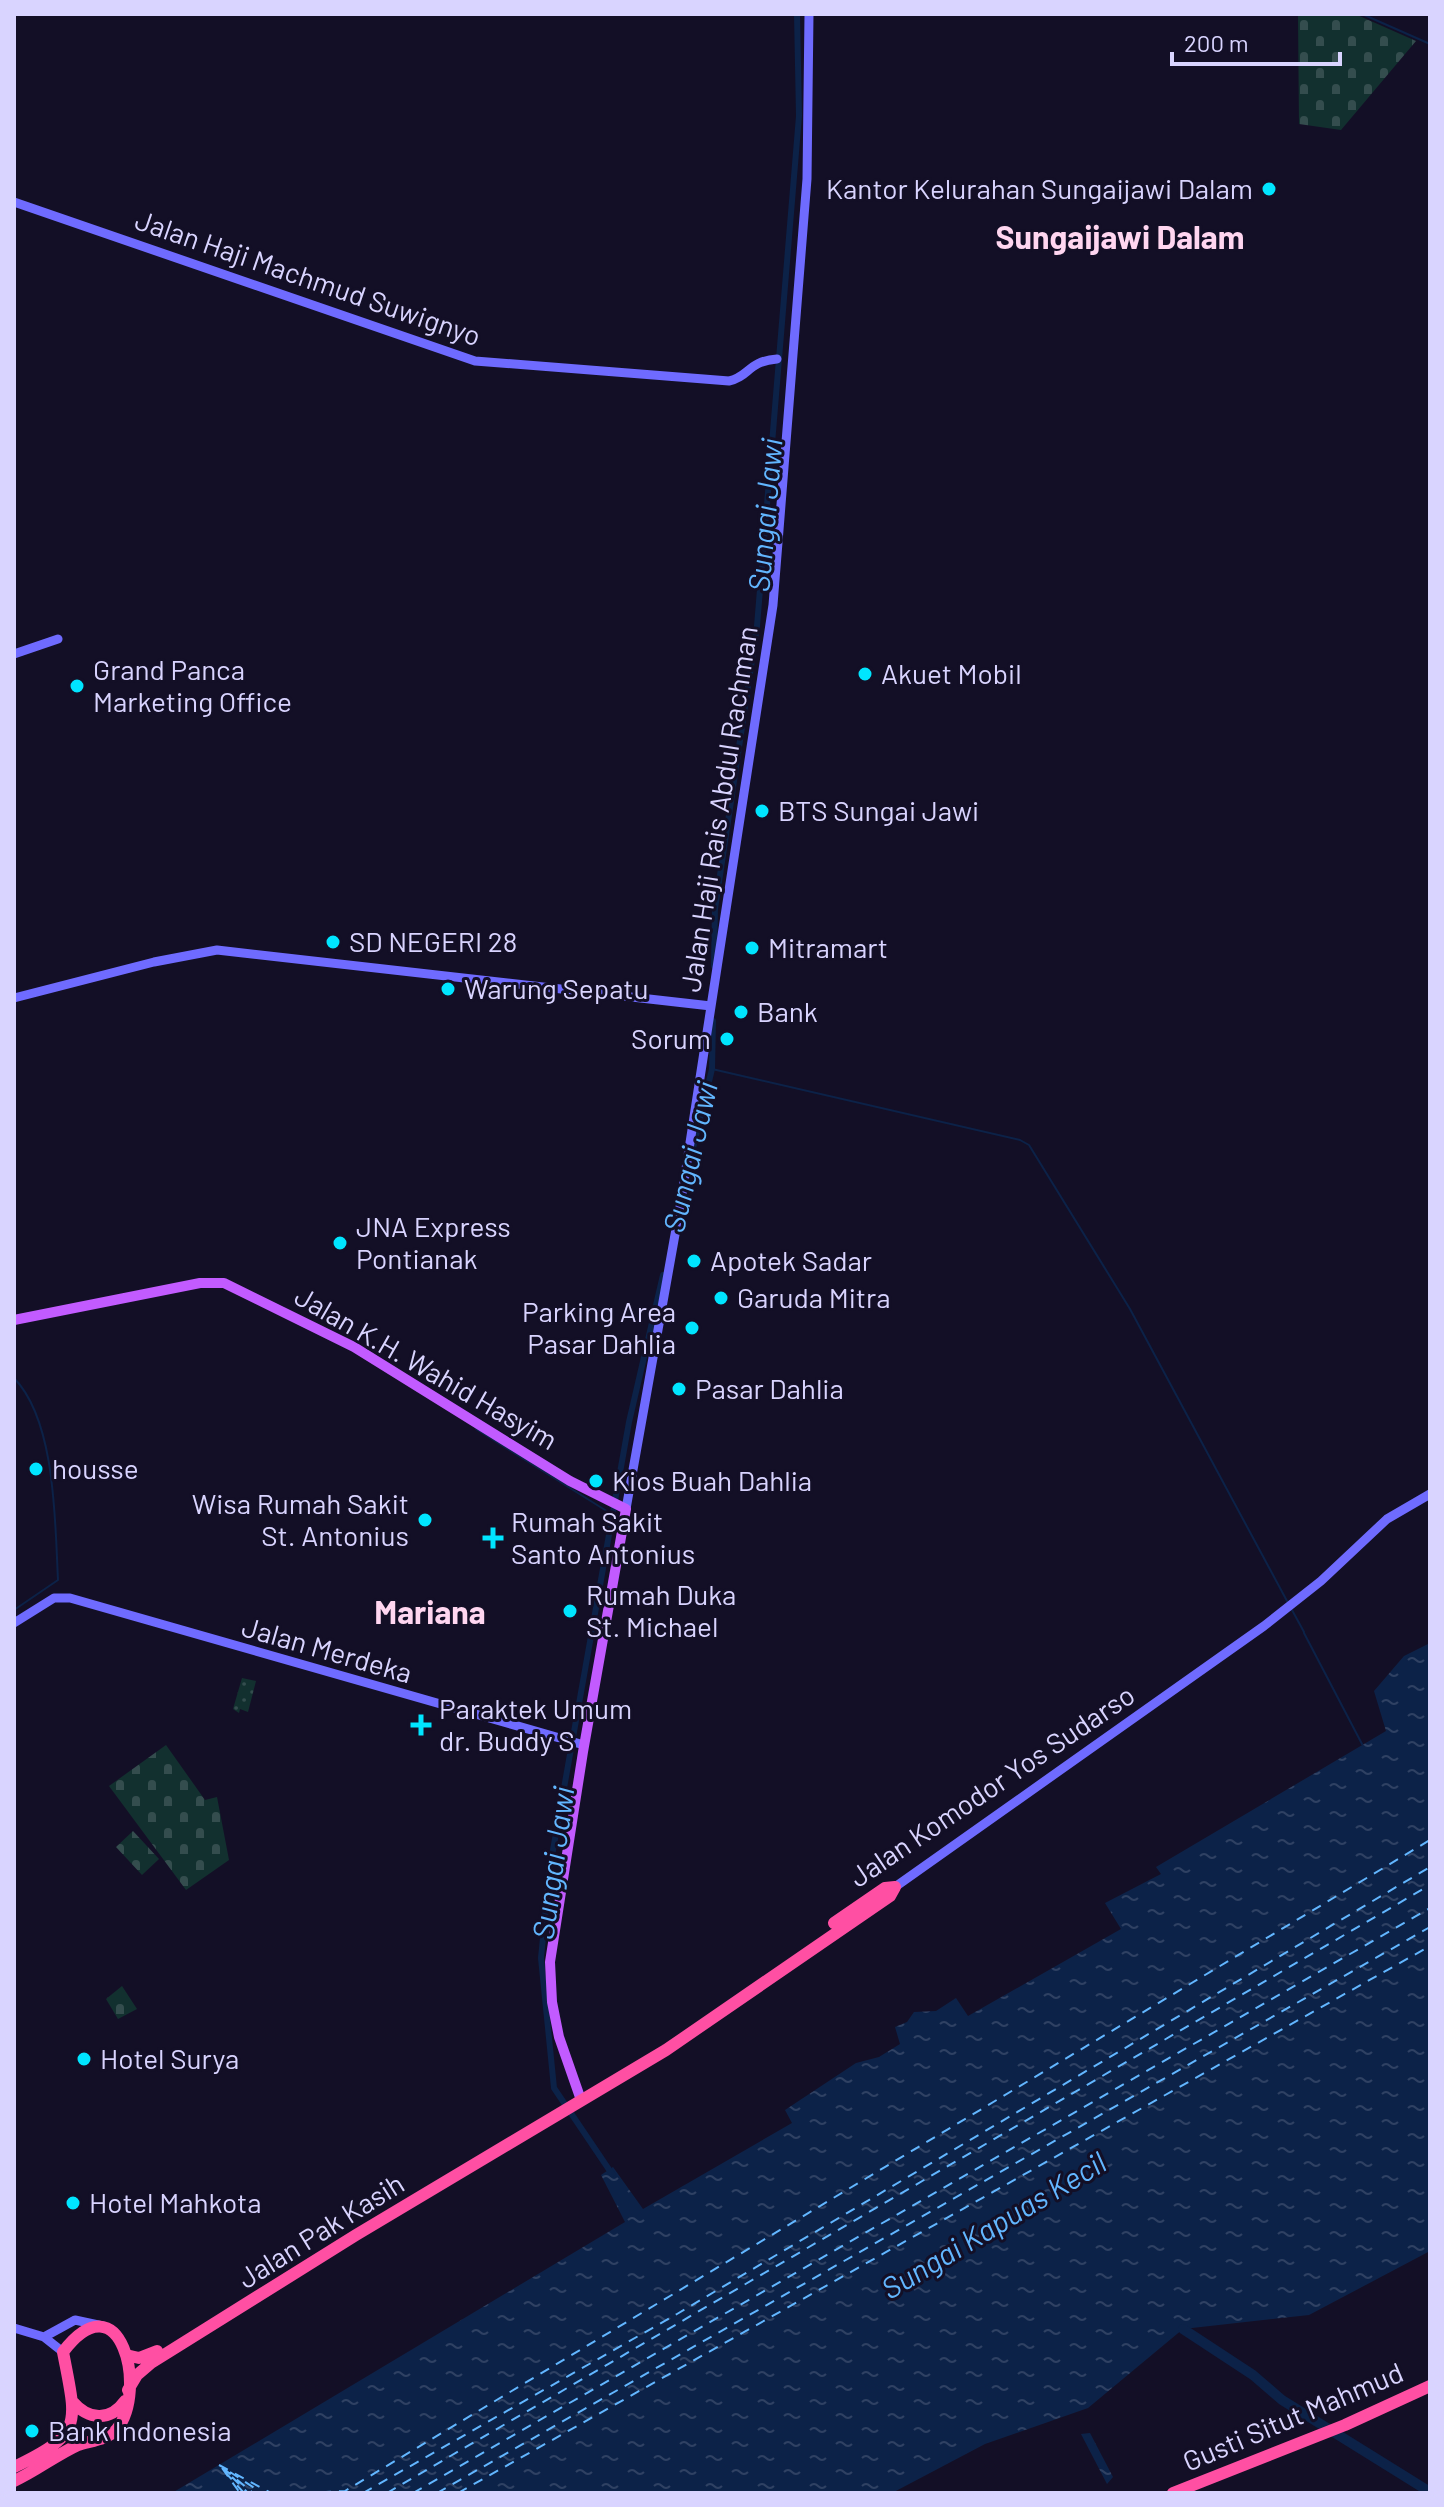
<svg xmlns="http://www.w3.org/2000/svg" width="1444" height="2507" font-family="Barlow,sans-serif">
  <defs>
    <pattern id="grass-dots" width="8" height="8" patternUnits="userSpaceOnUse" patternTransform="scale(2)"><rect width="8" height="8" fill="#12302f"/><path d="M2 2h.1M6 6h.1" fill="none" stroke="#344d4e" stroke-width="1.8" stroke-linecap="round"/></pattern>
    <pattern id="cemetery-stones" width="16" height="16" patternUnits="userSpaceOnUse" patternTransform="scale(2)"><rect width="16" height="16" fill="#12302f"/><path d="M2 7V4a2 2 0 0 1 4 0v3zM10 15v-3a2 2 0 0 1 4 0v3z" fill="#344d4e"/></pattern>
    <pattern id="water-ripples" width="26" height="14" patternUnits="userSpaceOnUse" patternTransform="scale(2)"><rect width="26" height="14" fill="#0c2248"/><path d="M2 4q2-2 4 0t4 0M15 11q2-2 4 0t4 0" fill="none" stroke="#2f4163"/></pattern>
  </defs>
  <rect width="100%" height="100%" fill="#130f26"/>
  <path fill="url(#grass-dots)" d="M242,1678L256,1681L248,1712L240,1709L239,1713L233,1709Z"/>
  <path fill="url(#cemetery-stones)" d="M1298,14H1355L1416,41L1341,130L1299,124Z
    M166,1745L205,1800L217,1797L229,1860L186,1890L109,1786Z
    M133,1831L159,1859L142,1875L116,1847Z
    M122,1986L137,2009L118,2019L106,1999Z"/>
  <path fill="url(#water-ripples)" d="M1430,1643V2251L1309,2315L1183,2329L1088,2408L985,2444L892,2493H172L625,2222L601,2175L613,2167L643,2209L792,2123L785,2110L856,2063L879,2057L900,2044L895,2027L907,2022L914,2012L936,2011L956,1998L968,2016L1121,1929L1105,1903L1161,1874L1156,1867L1386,1731L1374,1691L1404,1656Z
    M1090,2433L1113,2477L1107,2484L1081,2434Z"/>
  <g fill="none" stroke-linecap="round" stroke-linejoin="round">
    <path stroke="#0c2248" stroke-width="2" d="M1362,14L1430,44
      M712,1069L1020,1140L1029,1145L1130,1309L1287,1601
      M14,1378C56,1421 55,1523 58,1580L14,1610
      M476,1429L613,1515
      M1292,1610L1304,1632
      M1304,1633L1362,1744"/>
    <path stroke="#0c2248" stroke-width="6" d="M714,966L715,909L757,626L799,116L797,14
      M693,1148L712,1069L713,1021
      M612,2174L554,2088L541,1958L550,1867L629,1422L663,1275"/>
    <path stroke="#0c2248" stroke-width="10" d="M1183,2329L1253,2375L1282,2400L1430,2492"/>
    <path stroke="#62b6ff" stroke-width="2" stroke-dasharray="10 8" stroke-linecap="butt" d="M219,2465L271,2493
      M222,2468L240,2493
      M223,2468L253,2493
      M225,2472L244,2493
      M230,2472L262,2493
      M232,2477L248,2493
      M303,2493L345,2491L1430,1840
      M363,2493L677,2314L1430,1867
      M387,2493L1430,1885
      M413,2493L1430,1908
      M437,2493L1430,1927
      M458,2493L1430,1946"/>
    <path stroke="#6f6bff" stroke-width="9" d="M14,202L475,361L729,381C749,377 748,361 777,359
      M14,654L58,639
      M14,998L154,962L217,950L711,1006
      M626,1509L681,1201L773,605L807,179L809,14
      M14,1623L54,1598H70L584,1745
      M895,1887L1264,1626L1321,1581L1387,1519L1430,1494
      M14,2328L44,2337L63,2352
      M44,2337L75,2320L103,2326"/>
    <path stroke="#c25bff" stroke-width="10" d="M14,1320L200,1283H224L354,1347L570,1481L626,1509L583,1752L550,1962L552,2002L559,2037L581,2100"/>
    <path stroke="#ff4fa3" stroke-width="12" d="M834,1923L885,1888L895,1887
      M126,2355L139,2358L157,2351
      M128,2390L137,2375L151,2363L356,2235L666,2050L890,1896L895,1887
      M72,2401C88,2420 110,2422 125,2401
      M14,2467C84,2433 77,2425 63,2352C121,2276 148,2391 117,2429C109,2439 90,2441 78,2445C56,2455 36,2471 14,2481
      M1173,2493L1345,2425L1430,2386"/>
  </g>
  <g fill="#00e5ff" stroke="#130f26" stroke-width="3">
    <circle cx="1269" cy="189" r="8"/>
    <circle cx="865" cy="674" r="8"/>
    <circle cx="77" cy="686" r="8"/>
    <circle cx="762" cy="811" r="8"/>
    <circle cx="333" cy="942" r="8"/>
    <circle cx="752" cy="948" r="8"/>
    <circle cx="448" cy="989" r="8"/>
    <circle cx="741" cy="1012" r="8"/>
    <circle cx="727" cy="1039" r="8"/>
    <circle cx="340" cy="1243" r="8"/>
    <circle cx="694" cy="1261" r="8"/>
    <circle cx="721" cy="1298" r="8"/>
    <circle cx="692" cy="1328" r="8"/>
    <circle cx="679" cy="1389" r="8"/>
    <circle cx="36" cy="1469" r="8"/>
    <circle cx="596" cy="1481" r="8"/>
    <circle cx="425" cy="1520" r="8"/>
    <path d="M489 1526h8v8h8v8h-8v8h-8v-8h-8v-8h8z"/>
    <circle cx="570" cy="1611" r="8"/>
    <path d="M417 1713h8v8h8v8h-8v8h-8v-8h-8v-8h8z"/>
    <circle cx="84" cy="2059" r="8"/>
    <circle cx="73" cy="2203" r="8"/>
    <circle cx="32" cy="2431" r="8"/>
  </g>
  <g text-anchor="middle" stroke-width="6" stroke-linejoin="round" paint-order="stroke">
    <g font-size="28" fill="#d9d4ff" stroke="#130f26" text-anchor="start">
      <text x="1253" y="199" text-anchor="end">Kantor Kelurahan Sungaijawi Dalam</text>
      <text x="93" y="680">Grand Panca<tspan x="93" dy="32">Marketing Office</tspan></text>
      <text x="881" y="684">Akuet Mobil</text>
      <text x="778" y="821">BTS Sungai Jawi</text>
      <text x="349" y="952">SD NEGERI 28</text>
      <text x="768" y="958">Mitramart</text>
      <text x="464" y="999">Warung Sepatu</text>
      <text x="757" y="1022">Bank</text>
      <text x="711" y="1049" text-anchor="end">Sorum</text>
      <text x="356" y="1237">JNA Express<tspan x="356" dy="32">Pontianak</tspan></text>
      <text x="710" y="1271">Apotek Sadar</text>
      <text x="737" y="1308">Garuda Mitra</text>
      <text x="676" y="1322" text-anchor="end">Parking Area<tspan x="676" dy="32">Pasar Dahlia</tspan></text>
      <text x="695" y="1399">Pasar Dahlia</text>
      <text x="52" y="1479">housse</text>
      <text x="612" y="1491">Kios Buah Dahlia</text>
      <text x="409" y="1514" text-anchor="end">Wisa Rumah Sakit<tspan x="409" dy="32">St. Antonius</tspan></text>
      <text x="511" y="1532">Rumah Sakit<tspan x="511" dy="32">Santo Antonius</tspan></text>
      <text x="586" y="1605">Rumah Duka<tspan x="586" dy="32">St. Michael</tspan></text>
      <text x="439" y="1719">Paraktek Umum<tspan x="439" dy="32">dr. Buddy S</tspan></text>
      <text x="100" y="2069">Hotel Surya</text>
      <text x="89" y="2213">Hotel Mahkota</text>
      <text x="48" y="2441">Bank Indonesia</text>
    </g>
    <g font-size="28" fill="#d9d4ff" stroke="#130f26">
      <text transform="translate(308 278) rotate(19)" y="10">Jalan Haji Machmud Suwignyo</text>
      <text transform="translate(719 809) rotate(-81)" y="10">Jalan Haji Rais Abdul Rachman</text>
      <text transform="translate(426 1368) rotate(30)" y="10">Jalan K.H. Wahid Hasyim</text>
      <text transform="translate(327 1650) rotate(16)" y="10">Jalan Merdeka</text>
      <text transform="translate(992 1786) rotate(-34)" y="10">Jalan Komodor Yos Sudarso</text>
      <text transform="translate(321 2231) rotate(-32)" y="10">Jalan Pak Kasih</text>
      <text transform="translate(1293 2417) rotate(-23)" y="10">Gusti Situt Mahmud</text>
    </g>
    <g font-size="30" font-style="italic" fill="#62b6ff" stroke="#130f26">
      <text transform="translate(766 515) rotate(-85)" y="10">Sungai Jawi</text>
      <text transform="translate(691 1157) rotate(-77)" y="10">Sungai Jawi</text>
      <text transform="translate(554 1863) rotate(-82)" y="10">Sungai Jawi</text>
      <text transform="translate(994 2226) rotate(-31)" y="10">Sungai Kapuas Kecil</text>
    </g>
    <g font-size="32" font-weight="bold" fill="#ffd6f0" stroke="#130f26">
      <text x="1120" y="249">Sungaijawi Dalam</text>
      <text x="430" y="1624">Mariana</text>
    </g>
  </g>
  <rect width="1444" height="2507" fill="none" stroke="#d9d4ff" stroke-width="32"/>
  <path d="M1172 52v12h168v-12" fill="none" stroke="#d9d4ff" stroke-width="4"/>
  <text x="1184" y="52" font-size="24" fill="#d9d4ff" stroke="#130f26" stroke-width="6" paint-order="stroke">200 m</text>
</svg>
